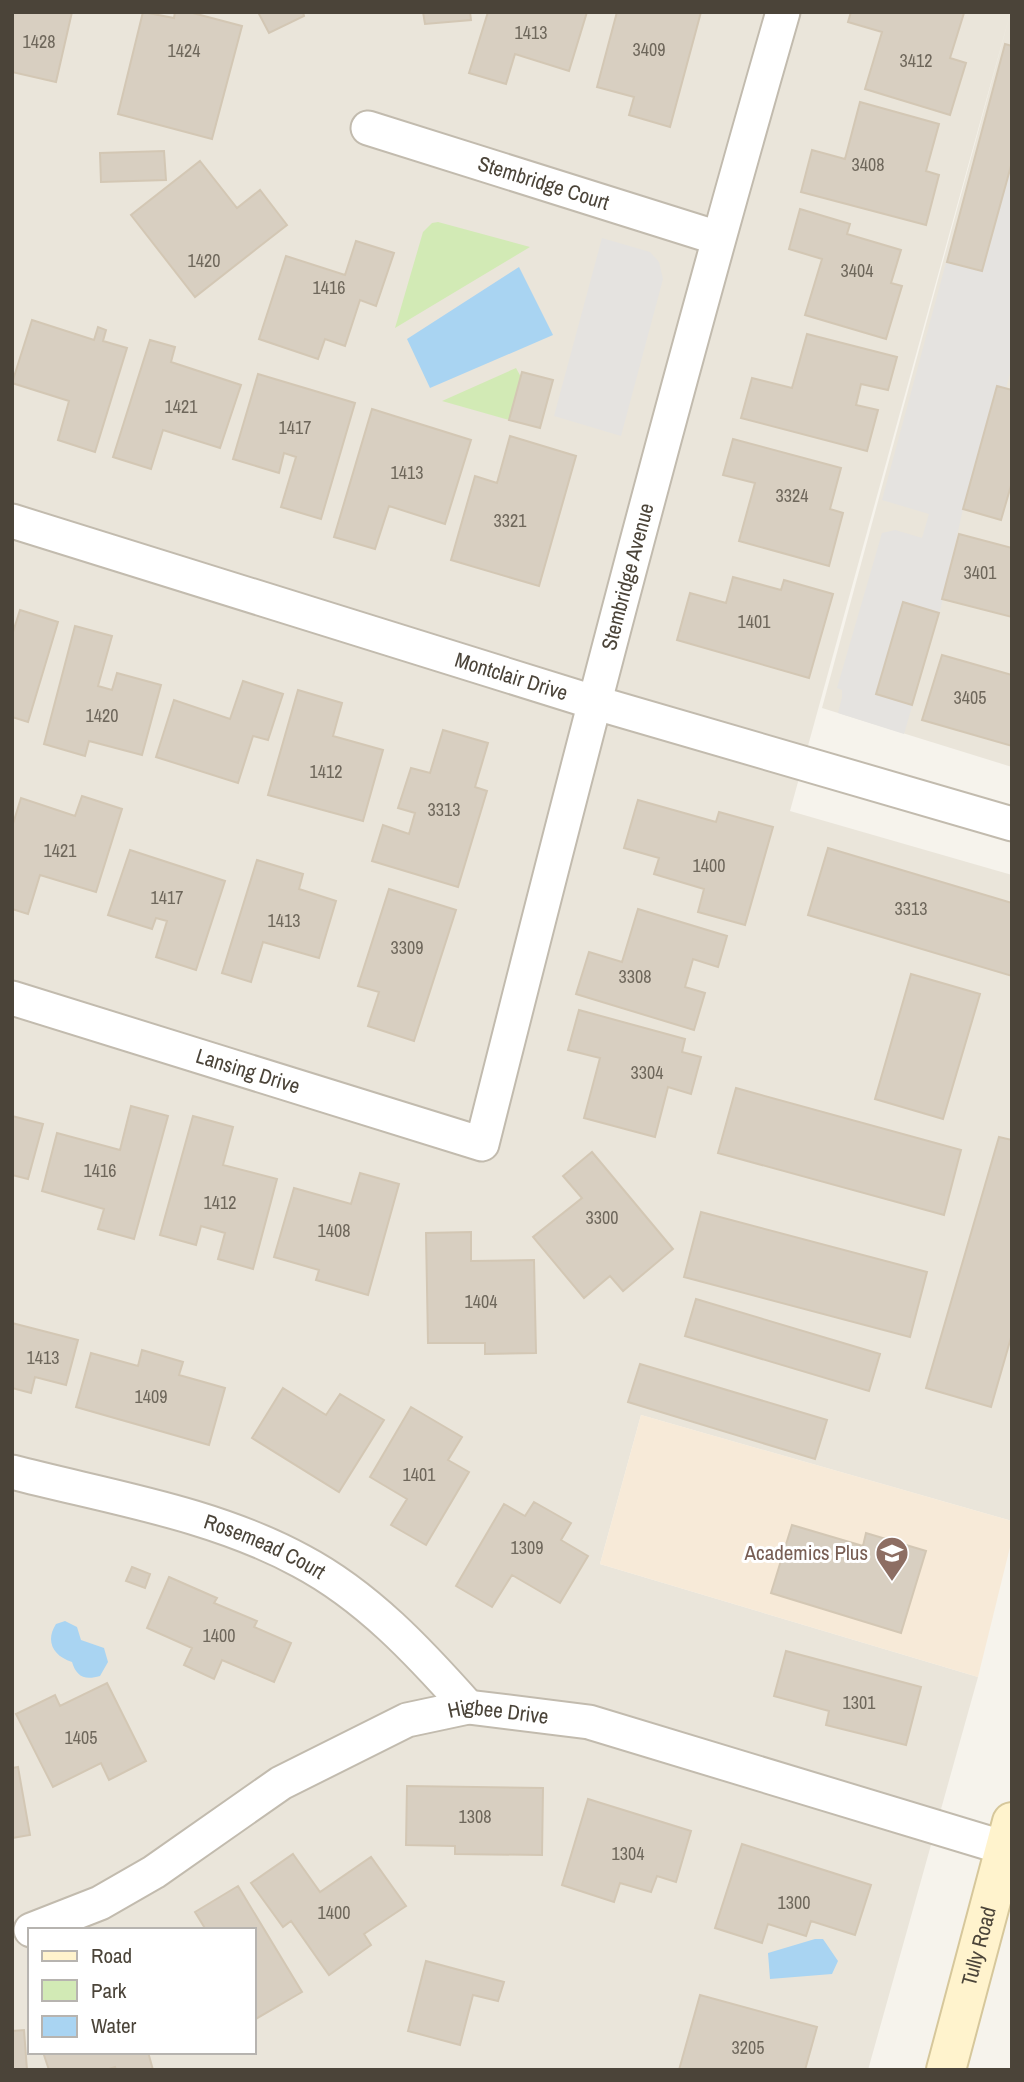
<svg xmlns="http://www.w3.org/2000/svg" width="1024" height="2082" font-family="'Archivo Narrow',sans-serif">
  <rect width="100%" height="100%" fill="#f6f3ec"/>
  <path fill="#eae5da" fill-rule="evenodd" d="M12,12H1012V767L822,708L1010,14L790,811L1012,875V1521L641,1415L600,1564L978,1677L868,2070H12ZM30,1930H254V2052H30Z"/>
  <path fill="#f7ead8" d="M641,1415L1012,1521V1539L978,1677L600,1564Z"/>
  <path fill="#d2eab5" d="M438,222L530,247L395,328L423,232L432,223Z
    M516,368L521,377L509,420L442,401Z"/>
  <path fill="#e5e3e0" d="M1005,44L1012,46V366L1006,388L1012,390V482L1001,520L963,509L941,607L904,734L838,713L842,697V690L837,688L882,533L895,530L922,538L929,514L882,500Z
    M602,238L650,252L659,262L663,279L621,436L554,416Z"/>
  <path fill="#a9d4f2" d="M519,267L553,335L430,388L407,339Z
    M65,1621L77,1627L81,1640L104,1648L108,1662L100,1676C83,1681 76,1675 72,1662C53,1656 45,1641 56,1624Z
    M815,1939H823L838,1961L832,1974L770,1979L768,1953Z"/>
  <path fill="#d8cfc1" stroke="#d3c7b4" stroke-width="2" d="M12,12H72L56,82L12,72Z
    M143,12L174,18L175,12H189L242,26L212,139L118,114Z
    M258,12H303L304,16L269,33Z
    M423,12H470L471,20L425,24Z
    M488,12H587L569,71L515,54L506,84L469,73Z
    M617,12H701L670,127L629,115L634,97L597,87Z
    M851,12L964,13L950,58L966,63L950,115L865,89L882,32L848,22Z
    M1005,44L1012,46V162L982,271L947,262Z
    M860,102L939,124L926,171L939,175L926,225L801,192L812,150L845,159Z
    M164,151L166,180L101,182L100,153Z
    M200,161L237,208L260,190L287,225L195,297L131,215Z
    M800,209L850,224L847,234L901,250L891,283L902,286L886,339L805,315L822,259L789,249Z
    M356,241L394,253L376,306L360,300L345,346L325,339L318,359L259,339L286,256L345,275Z
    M32,320L94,340L98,327L106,330L103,341L127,348L95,452L58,440L69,401L12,383Z
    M807,334L897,357L888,390L861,384L856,405L878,410L867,451L741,418L752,378L792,388Z
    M150,340L175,347L171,362L241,385L220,448L163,430L151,469L113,457Z
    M522,372L553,380L540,428L509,420Z
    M258,374L355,403L321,519L281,507L296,457L284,453L279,473L233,459Z
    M997,386L1012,390V482L1001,520L963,509Z
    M372,409L471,440L445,524L389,506L375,549L334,537Z
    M510,436L576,456L539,586L451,560L475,476L497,483Z
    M733,439L841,468L830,509L843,513L829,566L739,541L755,483L723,475Z
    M959,534L1012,548V617L942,599Z
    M733,577L781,590L784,580L833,594L809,678L677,640L690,593L726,603Z
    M903,602L939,613L912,705L876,694Z
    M20,610L58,622L28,722L12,717V635Z
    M75,626L112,636L98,686L112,690L117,673L161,685L142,755L89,741L85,756L44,744Z
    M942,655L1012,675V746L922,720Z
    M243,681L283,694L268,740L253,736L238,783L156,757L174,700L230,719Z
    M298,690L342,703L333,736L383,750L363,821L268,795Z
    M443,730L488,743L475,787L487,791L458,887L372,861L383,825L409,834L415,813L398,808L411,768L430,773Z
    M82,796L122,809L96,892L40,875L28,914L12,909V827L21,798L75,816Z
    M638,800L716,822L719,812L773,827L745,925L698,912L704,889L654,874L659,858L624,848Z
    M828,848L1012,903V976L808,915Z
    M130,850L225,881L196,970L156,957L167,921L156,918L152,929L108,915Z
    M257,860L303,874L299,889L336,901L319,958L263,942L251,982L222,973Z
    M389,889L456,910L414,1041L368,1026L379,992L358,986Z
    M638,909L727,936L718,967L693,959L685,987L705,993L694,1030L576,994L589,952L622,962Z
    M911,974L980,994L943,1119L875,1099Z
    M579,1010L685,1039L682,1052L701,1057L691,1094L668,1087L655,1137L584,1118L600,1058L568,1050Z
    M736,1088L961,1150L944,1215L718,1153Z
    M131,1106L168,1116L134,1239L98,1229L104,1209L42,1191L57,1133L120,1150Z
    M12,1116L43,1124L28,1179L12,1175Z
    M193,1116L233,1127L223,1165L277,1179L253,1269L218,1259L225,1233L201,1226L196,1245L160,1235Z
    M999,1137L1012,1140V1334L991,1407L926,1388Z
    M592,1152L673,1249L623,1291L610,1276L584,1298L533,1237L582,1198L563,1176Z
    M360,1173L399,1184L368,1295L316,1280L319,1270L274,1257L294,1188L351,1204Z
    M701,1212L927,1272L910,1337L684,1277Z
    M471,1232V1261L534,1260L536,1353L485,1354V1343H428L426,1233Z
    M696,1299L880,1354L869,1391L685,1336Z
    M12,1323L78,1340L66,1385L35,1377L31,1393L12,1388Z
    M142,1350L183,1362L179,1375L225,1388L209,1445L76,1407L91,1353L138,1366Z
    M640,1364L827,1420L815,1459L628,1402Z
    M283,1388L326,1415L340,1394L384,1420L339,1492L252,1438Z
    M411,1407L462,1437L448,1460L469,1472L426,1545L391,1525L407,1499L370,1477Z
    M534,1502L571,1523L561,1540L588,1556L560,1603L512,1575L492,1607L456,1586L504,1504L525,1516Z
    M792,1525L863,1546L866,1533L926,1551L901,1633L771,1593Z
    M132,1567L150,1574L145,1588L126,1581Z
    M169,1577L217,1598L214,1603L257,1621L254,1627L291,1643L274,1682L222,1660L214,1679L184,1665L192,1648L147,1628Z
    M786,1651L921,1687L906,1745L826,1725L829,1711L774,1696Z
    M107,1683L146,1761L109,1780L101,1763L53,1787L16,1714L55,1695L60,1706Z
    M18,1767L30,1835L12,1838V1768Z
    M407,1786L543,1788L542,1855L455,1854V1846L406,1845Z
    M588,1799L691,1831L676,1882L657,1876L651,1892L620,1883L614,1902L562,1885Z
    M742,1844L871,1885L855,1935L811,1921L806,1936L768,1924L762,1943L715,1928Z
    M293,1854L320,1892L371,1857L406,1906L364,1934L371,1945L329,1975L291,1921L283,1927L251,1883Z
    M238,1886L302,1992L254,2020V1930H206L195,1912Z
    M426,1961L504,1982L498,2001L473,1995L460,2045L408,2031Z
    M700,1995L817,2027L805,2070H679Z
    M24,2030L27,2070H12V2031Z
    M43,2052H148L153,2070H116L115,2067L106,2070H49Z"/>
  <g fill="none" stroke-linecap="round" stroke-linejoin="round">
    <defs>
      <g id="minor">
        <path id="s1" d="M368,128L718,238"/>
        <path id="s2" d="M12,521L593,702L1012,824"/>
        <path id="s3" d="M12,998L482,1144C577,766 675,387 783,12"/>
        <path id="s4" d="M12,1472C108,1497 213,1513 301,1561C367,1596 419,1652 468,1707"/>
        <path id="s5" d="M31,1930L100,1903L154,1872L281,1783L407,1720L468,1707L589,1722L1005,1848"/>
      </g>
      <g id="secondary">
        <path id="s6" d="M946,2070L1012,1822"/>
      </g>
    </defs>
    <use href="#minor" stroke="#c2bbae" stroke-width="37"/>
    <use href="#secondary" stroke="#d6c79b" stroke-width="42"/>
    <use href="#minor" stroke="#fff" stroke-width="33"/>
    <use href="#secondary" stroke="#fff3cd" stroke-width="38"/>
  </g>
  <defs>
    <symbol id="school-pin" viewBox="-11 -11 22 30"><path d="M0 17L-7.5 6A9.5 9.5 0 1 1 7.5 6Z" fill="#8d6e63" stroke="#fff"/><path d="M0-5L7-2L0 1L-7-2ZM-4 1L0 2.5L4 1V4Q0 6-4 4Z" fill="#fff"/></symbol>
  </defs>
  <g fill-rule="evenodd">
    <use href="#school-pin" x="873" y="1534" width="38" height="52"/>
  </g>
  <g text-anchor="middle" stroke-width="6" stroke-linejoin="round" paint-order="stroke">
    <g font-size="18" fill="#6e675b">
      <text x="531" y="39">1413</text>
      <text x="39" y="48">1428</text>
      <text x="649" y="56">3409</text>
      <text x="184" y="57">1424</text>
      <text x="916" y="67">3412</text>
      <text x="868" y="171">3408</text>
      <text x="204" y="267">1420</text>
      <text x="857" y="277">3404</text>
      <text x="329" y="294">1416</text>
      <text x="181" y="413">1421</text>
      <text x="295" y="434">1417</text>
      <text x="407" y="479">1413</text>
      <text x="792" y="502">3324</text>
      <text x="510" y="527">3321</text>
      <text x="980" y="579">3401</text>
      <text x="754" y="628">1401</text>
      <text x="970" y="704">3405</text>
      <text x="102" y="722">1420</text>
      <text x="326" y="778">1412</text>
      <text x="444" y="816">3313</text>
      <text x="60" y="857">1421</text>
      <text x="709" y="872">1400</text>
      <text x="167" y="904">1417</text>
      <text x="911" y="915">3313</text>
      <text x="284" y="927">1413</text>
      <text x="407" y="954">3309</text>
      <text x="635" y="983">3308</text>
      <text x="647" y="1079">3304</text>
      <text x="100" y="1177">1416</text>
      <text x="220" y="1209">1412</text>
      <text x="602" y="1224">3300</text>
      <text x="334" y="1237">1408</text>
      <text x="481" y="1308">1404</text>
      <text x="43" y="1364">1413</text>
      <text x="151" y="1403">1409</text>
      <text x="419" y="1481">1401</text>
      <text x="527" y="1554">1309</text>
      <text x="219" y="1642">1400</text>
      <text x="859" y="1709">1301</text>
      <text x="81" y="1744">1405</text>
      <text x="475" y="1823">1308</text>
      <text x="628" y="1860">1304</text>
      <text x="794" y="1909">1300</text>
      <text x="334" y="1919">1400</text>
      <text x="748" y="2054">3205</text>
    </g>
    <g font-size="21" fill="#4b4439" stroke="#fff">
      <text dy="7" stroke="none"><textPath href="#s1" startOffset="184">Stembridge Court</textPath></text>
      <text dy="7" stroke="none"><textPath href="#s3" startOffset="1078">Stembridge Avenue</textPath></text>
      <text dy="7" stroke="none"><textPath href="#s2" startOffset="523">Montclair Drive</textPath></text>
      <text dy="7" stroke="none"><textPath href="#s3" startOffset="247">Lansing Drive</textPath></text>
      <text dy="7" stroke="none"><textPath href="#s4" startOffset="264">Rosemead Court</textPath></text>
      <text dy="7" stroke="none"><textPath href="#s5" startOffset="525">Higbee Drive</textPath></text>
      <text dy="7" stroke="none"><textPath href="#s6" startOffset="128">Tully Road</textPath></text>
    </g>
    <g font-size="21" fill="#785e54" stroke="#fff" text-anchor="end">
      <text x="868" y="1560">Academics Plus</text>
    </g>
  </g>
  <rect width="1024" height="2082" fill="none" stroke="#4b4439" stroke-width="28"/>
  <rect x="28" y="1928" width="228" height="126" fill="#ffffff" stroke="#b7b4b0" stroke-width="2"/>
  <rect x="42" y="1951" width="35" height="10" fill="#fff3cd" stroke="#b7b4b0" stroke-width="2"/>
  <text x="91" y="1963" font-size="21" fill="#4b4439">Road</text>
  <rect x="42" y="1980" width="35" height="21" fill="#d2eab5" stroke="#b7b4b0" stroke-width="2"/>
  <text x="91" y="1998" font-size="21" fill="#4b4439">Park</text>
  <rect x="42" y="2016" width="35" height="21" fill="#a9d4f2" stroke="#b7b4b0" stroke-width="2"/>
  <text x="91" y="2033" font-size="21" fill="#4b4439">Water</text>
</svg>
